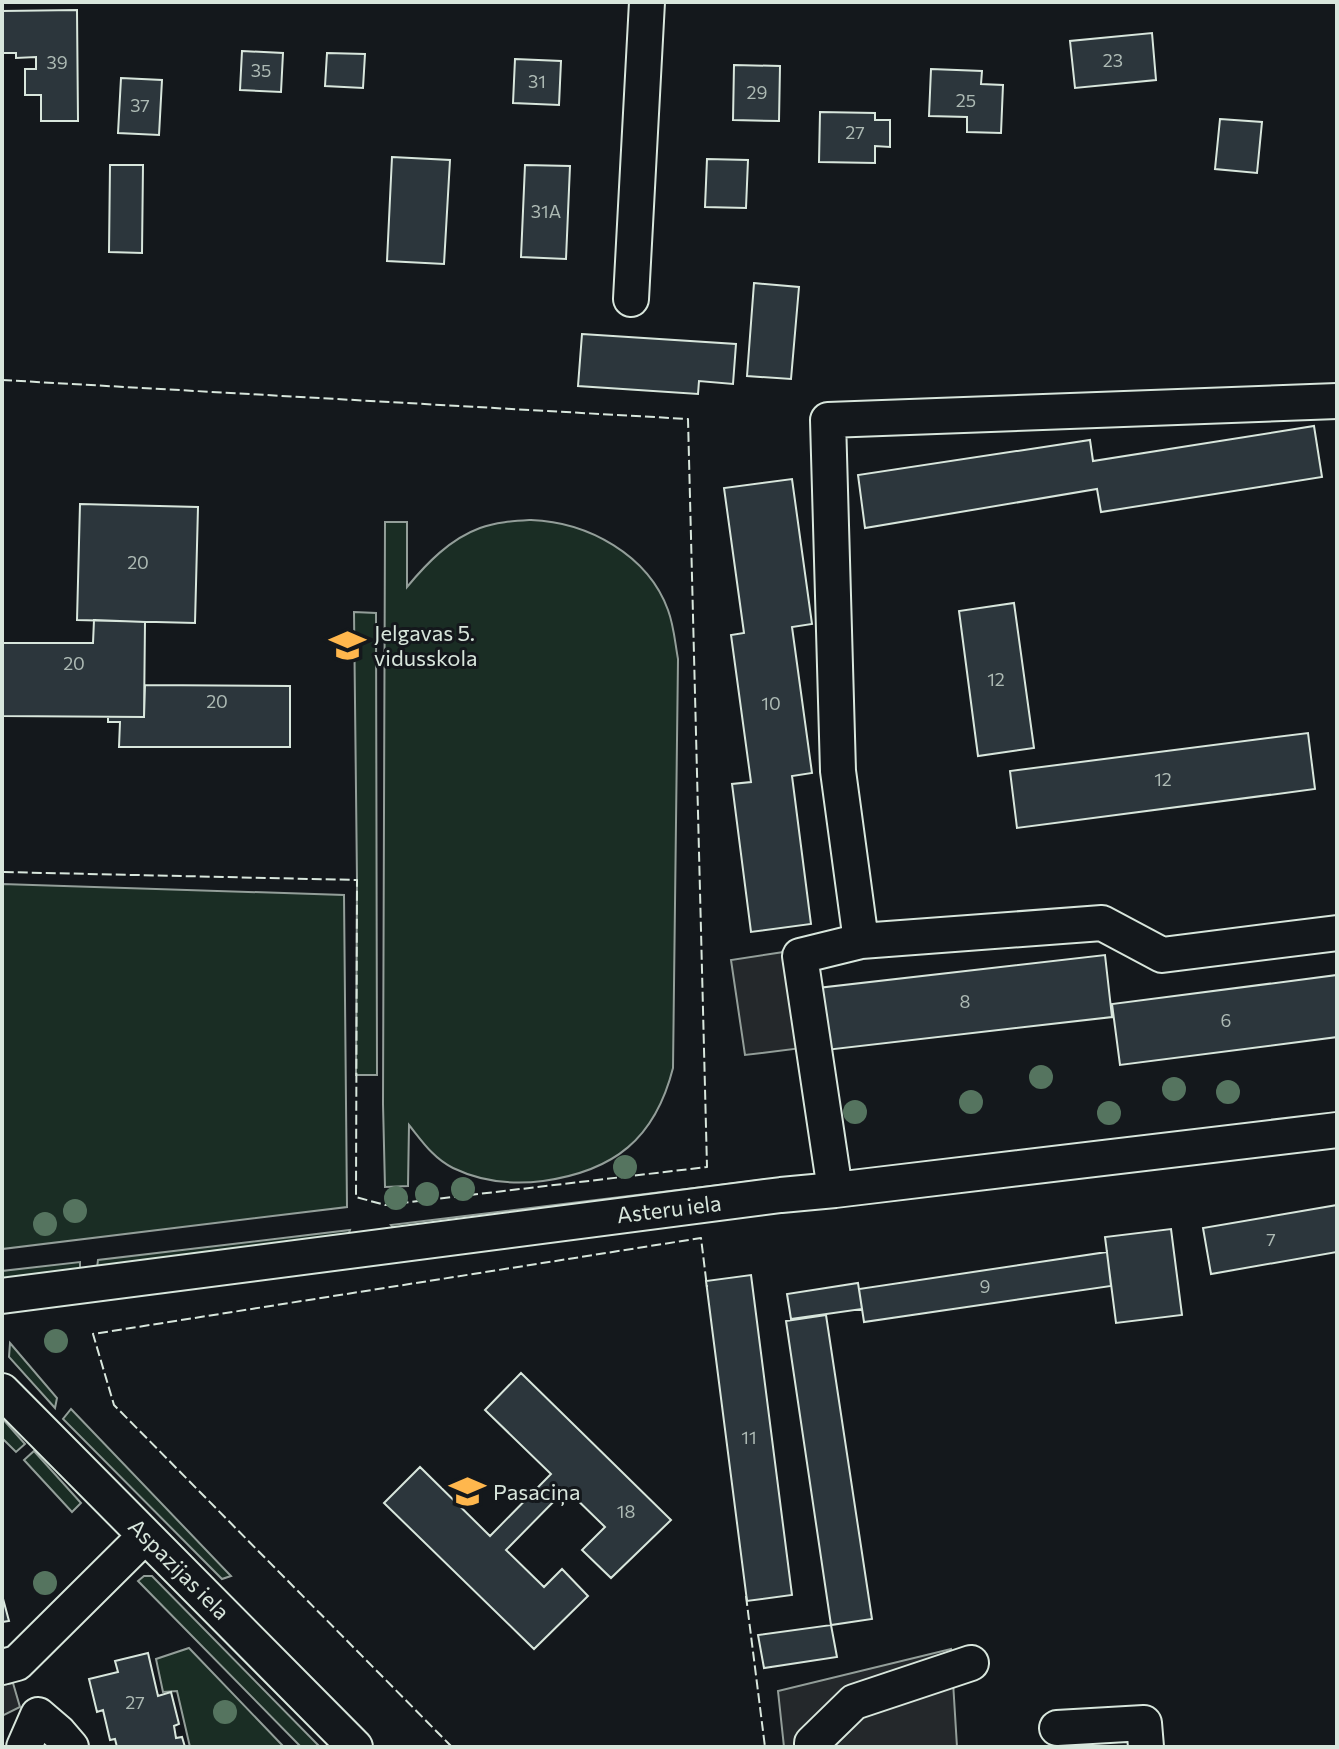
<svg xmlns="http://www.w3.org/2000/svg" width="1339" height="1749" font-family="Commissioner,sans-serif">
  <rect width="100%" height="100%" fill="#14181c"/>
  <path fill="#1a2d24" stroke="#939e99" stroke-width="2" d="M531,520C588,522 648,555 668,610C674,626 675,643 678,659L673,1068C655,1139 614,1171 543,1181C511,1185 482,1182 453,1168C433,1158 422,1141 409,1125L408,1186L385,1187L383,1104L385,522H407V587C427,563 450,539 480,528C496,522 515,521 531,520Z
    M354,612L376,613L377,1075H356L357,880Z
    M2,884L344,895L347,1207L2,1249Z
    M768,1179L769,1186L397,1232L391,1225Z
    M350,1230L347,1239L97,1268L98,1260Z
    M80,1262V1270L2,1279V1271Z
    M10,1343L57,1398L55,1408L9,1357Z
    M71,1409L231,1576L222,1579L63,1419Z
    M2,1418L25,1444L16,1452L2,1438Z
    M34,1451L81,1503L72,1512L24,1460Z
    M144,1576H152L320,1747H301L138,1581Z
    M189,1648L284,1747H190L177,1691L163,1692L156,1659Z"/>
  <path fill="#24282b" stroke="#939e99" stroke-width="2" d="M797,950L810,1047L745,1055L731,960Z
    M951,1649L957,1747H784L778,1691Z
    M13,1683L20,1707L2,1716V1685Z"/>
  <path fill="#2c363c" stroke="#d8e6dc" stroke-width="2" d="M77,10L78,121H41V95H25V69H36V57L16,58V53H2V11Z
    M1152,33L1156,80L1075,88L1070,41Z
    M242,51L283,53L281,92L240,90Z
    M327,53L365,54L363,88L325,86Z
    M515,59L561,61L559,105L513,103Z
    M734,65L780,66L779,121L733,120Z
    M931,69L982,71L981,84L1003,85L1001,133L967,132V117L929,116Z
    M121,78L162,80L159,135L118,133Z
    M820,112L875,113V120H890V147L875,146V163L819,162Z
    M1220,119L1262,122L1257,173L1215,169Z
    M392,157L450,160L444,264L387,261Z
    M707,159L748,160L746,208L705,207Z
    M110,165H143L142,253L109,252Z
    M525,165L570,166L566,259L521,257Z
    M754,283L799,287L791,379L747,376Z
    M582,334L736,344L733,384L699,381L698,394L578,386Z
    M1314,426L1322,477L1101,512L1097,489L865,528L858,475L1090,440L1093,461Z
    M792,479L812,624L792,627L812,773L792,776L811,924L751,932L732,784L751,782L731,635L744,633L724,488Z
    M80,504L198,507L195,623L77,620Z
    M1014,603L1034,748L978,756L959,611Z
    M94,620L145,622L144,717L2,716V643H93Z
    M145,685L290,686V747H119L120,722H108V717H144Z
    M1308,733L1315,789L1017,828L1010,771Z
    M1105,955L1112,1017L826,1050L818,988Z
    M1337,975V1037L1120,1065L1112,1004Z
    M1337,1205V1252L1211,1274L1203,1228Z
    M1171,1229L1182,1315L1116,1323L1105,1237Z
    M1107,1252L1111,1286L864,1322L859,1289Z
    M751,1275L792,1595L747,1601L706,1281Z
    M858,1283L862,1309L791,1319L787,1294Z
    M826,1315L872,1619L831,1625L786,1321Z
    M521,1373L671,1520L611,1578L582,1550L605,1527L566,1489L506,1550L544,1587L562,1569L588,1596L534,1649L384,1503L420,1467L490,1536L551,1474L485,1410Z
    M2,1595L9,1621L2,1622Z
    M831,1625L837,1657L764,1668L758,1635Z
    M148,1653L158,1696L171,1692L179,1724L174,1726L176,1738L182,1737L185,1747H117L115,1739L110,1740L103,1710L97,1712L89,1679L118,1672L115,1661Z"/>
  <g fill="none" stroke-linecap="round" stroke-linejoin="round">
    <defs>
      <path id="minor" d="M631,299L647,2
        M861,941L1102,923L1162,955L1337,933
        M835,1190L800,956L861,941L838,771L828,420L1337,401
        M2,1296L781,1195L835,1190L1337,1130
        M2,1391L355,1747
        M2,1667L17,1663L145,1536
        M1057,1728L1144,1723L1146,1747
        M24,1747L38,1715L59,1733L71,1747
        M812,1747V1743L854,1702L971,1663"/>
    </defs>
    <use href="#minor" stroke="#d8e6dc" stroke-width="38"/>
    <use href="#minor" stroke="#14181c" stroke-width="34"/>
    <path stroke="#d8e6dc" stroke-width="2" stroke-dasharray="10 4" stroke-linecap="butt" d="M2,380L688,419L707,1167L385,1205L356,1197L357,880L2,872
      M746,1596L765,1747
      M452,1747L114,1405L93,1334L701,1238L707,1287"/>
  </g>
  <g fill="#55745f">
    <circle cx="1041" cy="1077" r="12"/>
    <circle cx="1174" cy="1089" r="12"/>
    <circle cx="1228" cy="1092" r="12"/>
    <circle cx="971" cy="1102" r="12"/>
    <circle cx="855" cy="1112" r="12"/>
    <circle cx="1109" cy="1113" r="12"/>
    <circle cx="625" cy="1167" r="12"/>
    <circle cx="463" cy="1189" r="12"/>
    <circle cx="427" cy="1194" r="12"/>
    <circle cx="396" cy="1198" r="12"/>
    <circle cx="75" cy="1211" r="12"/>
    <circle cx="45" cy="1224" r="12"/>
    <circle cx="56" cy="1341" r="12"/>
    <circle cx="45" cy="1583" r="12"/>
    <circle cx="225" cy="1712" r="12"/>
  </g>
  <defs>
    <symbol id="school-bare" viewBox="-9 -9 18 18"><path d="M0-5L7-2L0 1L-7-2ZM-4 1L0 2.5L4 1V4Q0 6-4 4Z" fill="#ffb74d" stroke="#14181c" stroke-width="2.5" paint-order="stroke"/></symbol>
  </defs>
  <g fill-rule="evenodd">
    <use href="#school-bare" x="322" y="620" width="51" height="51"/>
    <use href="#school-bare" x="442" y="1466" width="51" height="51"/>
  </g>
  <g text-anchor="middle" stroke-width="6" stroke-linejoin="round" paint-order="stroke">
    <g font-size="18" fill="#adbab4">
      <text x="1113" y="67">23</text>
      <text x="57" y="69">39</text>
      <text x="261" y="77">35</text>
      <text x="537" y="88">31</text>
      <text x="757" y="99">29</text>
      <text x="966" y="107">25</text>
      <text x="140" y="112">37</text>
      <text x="855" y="139">27</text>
      <text x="546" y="218">31A</text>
      <text x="138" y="569">20</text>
      <text x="74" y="670">20</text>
      <text x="996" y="686">12</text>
      <text x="217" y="708">20</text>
      <text x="771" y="710">10</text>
      <text x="1163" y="786">12</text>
      <text x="965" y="1008">8</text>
      <text x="1226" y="1027">6</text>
      <text x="1271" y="1246">7</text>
      <text x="985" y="1293">9</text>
      <text x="749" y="1444">11</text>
      <text x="626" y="1518">18</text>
      <text x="135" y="1709">27</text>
    </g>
    <g font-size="22" fill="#d8e6dc" stroke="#14181c" text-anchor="start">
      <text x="374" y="641">Jelgavas 5.<tspan x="374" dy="25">vidusskola</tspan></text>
      <text x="493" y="1500">Pasaciņa</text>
    </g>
    <g font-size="22" fill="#d8e6dc" stroke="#14181c">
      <text transform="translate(669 1209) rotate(-7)" y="8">Asteru iela</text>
      <text transform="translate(179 1569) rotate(45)" y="8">Aspazijas iela</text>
    </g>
  </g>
  <rect width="1339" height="1749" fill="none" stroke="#d8e6dc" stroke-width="8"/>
</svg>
